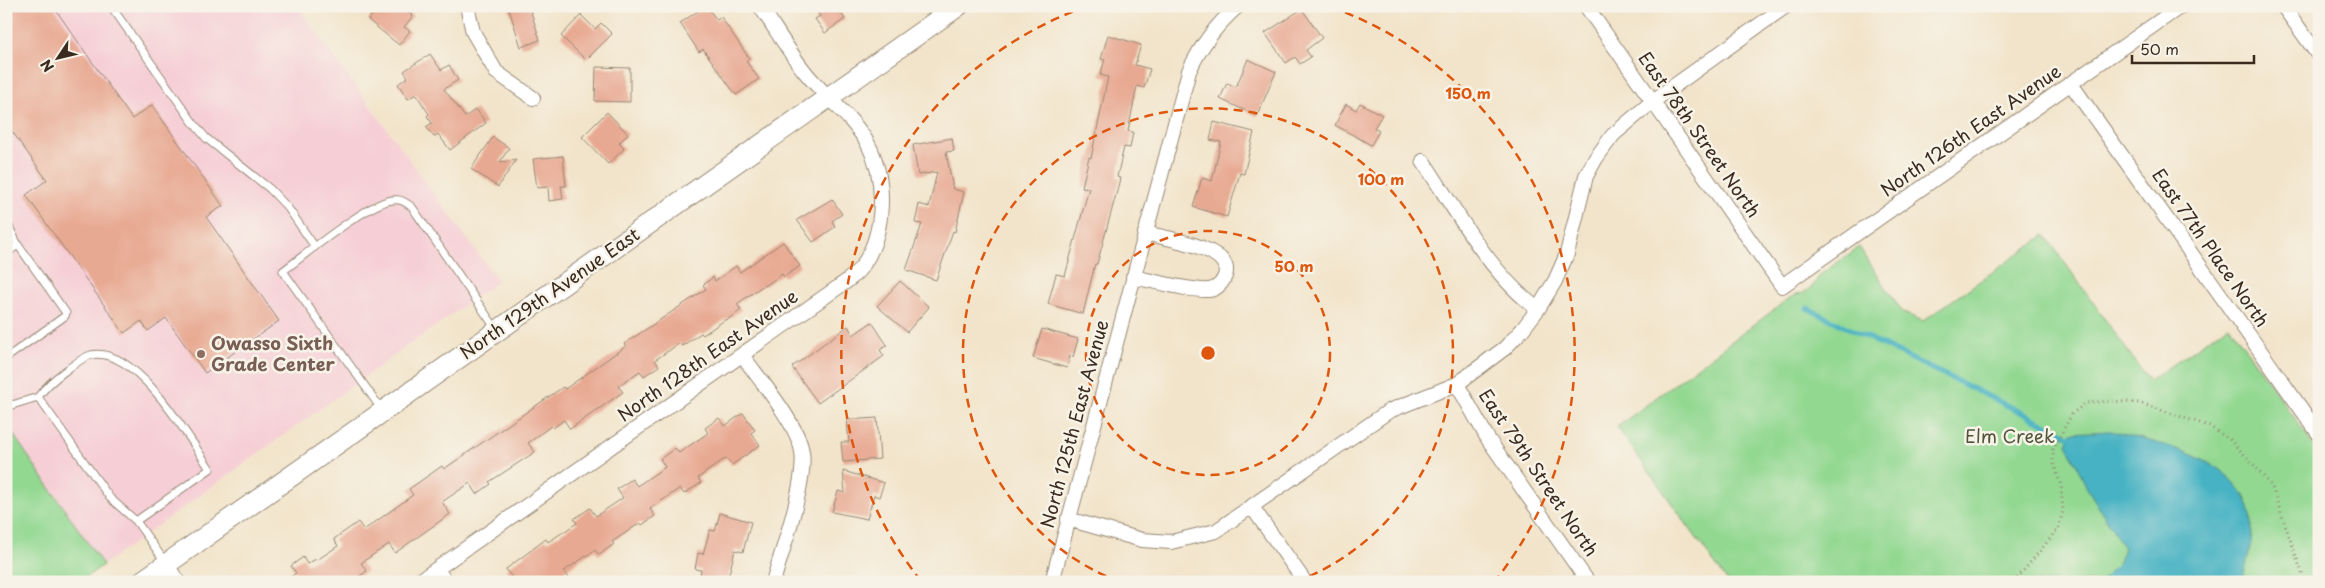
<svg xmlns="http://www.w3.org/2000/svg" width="2325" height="588" font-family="'Playpen Sans',sans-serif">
  <rect width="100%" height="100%" fill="#f7f3e8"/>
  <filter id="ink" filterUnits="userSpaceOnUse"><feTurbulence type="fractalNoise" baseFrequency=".02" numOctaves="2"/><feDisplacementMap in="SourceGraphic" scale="10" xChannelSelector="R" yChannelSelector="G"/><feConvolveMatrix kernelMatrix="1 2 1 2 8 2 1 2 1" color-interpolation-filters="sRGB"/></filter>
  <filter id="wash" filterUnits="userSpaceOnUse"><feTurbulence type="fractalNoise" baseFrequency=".0096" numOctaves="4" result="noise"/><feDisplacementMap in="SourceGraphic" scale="20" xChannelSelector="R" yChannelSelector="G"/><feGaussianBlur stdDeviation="1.12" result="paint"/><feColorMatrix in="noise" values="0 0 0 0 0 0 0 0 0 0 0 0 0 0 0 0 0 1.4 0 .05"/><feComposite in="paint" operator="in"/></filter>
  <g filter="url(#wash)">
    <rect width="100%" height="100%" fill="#f2e4ca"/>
    <path fill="#f6cfd6" d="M6,6H297L498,281L103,565L6,427Z"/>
    <path fill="#92d891" stroke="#668158" d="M2045,235L2149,381L2229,325L2319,453V582H1728L1617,427L1791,297L1803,293L1813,286L1820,275L1859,247L1903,313L1923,321Z
      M6,424L103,565L79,582H6Z"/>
    <path fill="#46b2c3" stroke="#406e70" d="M2111,431C2161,445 2249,458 2252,525C2253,544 2246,564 2242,582H2101L2118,564L2124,548L2087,488L2067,444L2071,433Z"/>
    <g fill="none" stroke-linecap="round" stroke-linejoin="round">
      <path stroke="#46b2c3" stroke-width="5" d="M1807,308L2076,439"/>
    </g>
    <g id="blocks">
      <path fill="#e8a992" d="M6,6H53L132,119L152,105L223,206L206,217L279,321L205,373L166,318L148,331L141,321L124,333L26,195L47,180L6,123Z
        M379,6H401L413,16L404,27L410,31L399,45L368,20Z
        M508,6H529L540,40L521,47Z
        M706,6L717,20L721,17L749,58L746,61L759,79L736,95L703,49L699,52L680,23Z
        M814,6H836L845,19L825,33L815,19L820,16Z
        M1302,9L1322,38L1306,50L1311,57L1300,64L1295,57L1286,63L1265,33Z
        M581,15L595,29L601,23L612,34L586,60L561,36Z
        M1108,35L1141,45L1135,65L1150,69L1144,88L1137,86L1128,131L1133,132L1130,148L1124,147L1117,177L1120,178L1117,191L1097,264H1095L1083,314L1048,304L1056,274L1065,276L1089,188L1082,187L1089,157L1091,158L1108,77L1100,75L1105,60L1101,59Z
        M430,54L441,70L449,65L458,80L444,89L465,117L476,109L486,123L450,150L438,134L434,137L426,127L432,123L427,116L429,114L416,94L408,99L398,84L408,77L404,71Z
        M1248,59L1276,72L1257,116L1220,99L1227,83L1236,87Z
        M596,67L630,68V102L595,101Z
        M1360,103L1382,115L1374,128L1379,131L1371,145L1335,125L1346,104L1356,110Z
        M607,112L628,134L619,143L624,149L608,164L582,137Z
        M1214,122L1254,132L1244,174L1240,173L1227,217L1193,207L1202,178L1212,181L1221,142L1210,140Z
        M493,137L509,148L500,162L516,160L498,187L471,169Z
        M952,138L954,151L946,152L953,189L964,192L955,232L953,231L936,280L906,270L922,224L915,223L919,204L929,207L937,172L918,175L913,145Z
        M563,156L566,186H561L563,199L549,201L548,187L537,188L533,159Z
        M832,199L842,214L832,221L835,227L813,242L797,220Z
        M783,242L800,266L784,277L782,274L765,286L764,285L737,304L741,310L727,320L726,319L703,335L701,333L682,346L680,343L655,360L659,366L644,376L640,371L618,386L623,392L570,429L564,420L553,428L551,426L528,443L535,452L489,482L491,484L477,494L470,483L442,502L450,514L395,553L389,544L361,563L367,571L351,582H284L296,573L291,566L303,557L307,564L316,559L317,560L338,546L334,539L358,522L364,530L413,495L409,489L442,466L444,469L563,387L565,389L626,346L624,344L706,289L703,285L713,277L715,281L736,266L740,272Z
        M900,281L929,307L907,332L877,306Z
        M872,322L887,345L880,350L884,356L818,403L792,367L848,326L853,335Z
        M1042,329L1078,339L1073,357L1070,356L1067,368L1033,358Z
        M743,413L755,430L751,433L760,445L732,465L726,458L698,478L701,483L684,494L680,488L650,509L655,516L642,525L640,523L612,542L614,544L599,555L595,550L564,571L572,582H515L506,569L546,539L548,542L577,523L574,519L590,508L596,516L623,498L617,489L632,479L637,486L665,467L660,459L675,448L679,453L708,433L705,428L719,418L725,426Z
        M877,418L880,459L843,462L841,442H849L847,420Z
        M843,471L884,483L879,497L874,495L867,519L832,512L838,491L845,493Z
        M720,513L751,522L743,552L735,550L727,582H699L701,570L695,569L698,553L703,554L710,530L715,531Z"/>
    </g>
  </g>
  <g filter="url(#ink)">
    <use href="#blocks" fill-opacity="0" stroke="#968774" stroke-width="1"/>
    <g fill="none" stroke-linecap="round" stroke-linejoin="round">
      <defs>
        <path id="lane" d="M111,6L192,121L206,138L270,189L288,208L315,247
          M6,221L18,245
          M6,253L18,245L66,313L65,316L6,358
          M6,401L12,405L38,397
          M382,410L283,271C305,255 371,200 394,200C402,199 406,203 412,207L496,329
          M136,521L210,469C189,438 136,345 91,355C83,357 72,366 65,371C54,379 46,386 38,397L110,498L136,521L166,563"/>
        <path id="street" d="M467,6L473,32L496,72L533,98
          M1586,6L1782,286L2181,6
          M2283,6L2319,56
          M2071,84L2319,434
          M1423,161C1455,209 1491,276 1538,309
          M1133,277C1149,280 1201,294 1213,289C1219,287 1223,281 1225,276C1235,247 1163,238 1145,233
          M742,355C759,379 798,424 802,452C807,480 782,551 773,582
          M1457,384L1488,439L1588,582
          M1252,507L1305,582
          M1068,519L1142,540L1171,542L1216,531L1389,411L1457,384L1505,348L1522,330L1538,309L1555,281L1567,254L1586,176L1596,158L1613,135L1653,101L1786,6
          M166,564L178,582
          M437,570L446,582
          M418,582L837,288C847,281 856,275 863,265C885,232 887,180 868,144C852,116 825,97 805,72C789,52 775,28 760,6
          M1052,582L1189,71C1201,45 1216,25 1238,6"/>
        <path id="secondary" d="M141,582L958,6"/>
      </defs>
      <use href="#lane" stroke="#968774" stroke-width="9"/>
      <use href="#street" stroke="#968774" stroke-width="16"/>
      <use href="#secondary" stroke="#968774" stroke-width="22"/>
      <path stroke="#968774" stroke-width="3" stroke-dasharray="1 4" stroke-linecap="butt" d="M2014,582L2058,529L2063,511L2061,485L2053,462V449L2072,414L2086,403L2111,401L2140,403L2209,426L2230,440L2255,466L2272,487L2305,582"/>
      <use href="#lane" stroke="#fff" stroke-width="7"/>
      <use href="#street" stroke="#fff" stroke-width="14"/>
      <use href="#secondary" stroke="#fff" stroke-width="20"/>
    </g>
  </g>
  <g fill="none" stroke="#df570d" stroke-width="2.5" stroke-dasharray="9 6">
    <circle cx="1208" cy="353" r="122"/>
    <path d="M1120 582A245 245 0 1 1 1296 582"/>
    <path d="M921 581A367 367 0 0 1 1085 7M1331 7A367 367 0 0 1 1495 581"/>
  </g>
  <circle fill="#8d6e63" stroke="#f7f3e8" stroke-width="2" cx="201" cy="354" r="5"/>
  <g text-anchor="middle" stroke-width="5" stroke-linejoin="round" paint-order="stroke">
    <g font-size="18" fill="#3b2a1e" stroke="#f7f3e8">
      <text transform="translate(1971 131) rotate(-35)" y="6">North 126th East Avenue</text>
      <text transform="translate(1699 135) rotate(55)" y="6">East 78th Street North</text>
      <text transform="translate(2210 248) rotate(55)" y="6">East 77th Place North</text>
      <text transform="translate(550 294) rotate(-35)" y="6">North 129th Avenue East</text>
      <text transform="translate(708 356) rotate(-35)" y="6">North 128th East Avenue</text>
      <text transform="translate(1075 424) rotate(-75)" y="6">North 125th East Avenue</text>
      <text transform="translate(1538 473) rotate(56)" y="6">East 79th Street North</text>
    </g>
    <g font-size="18" font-weight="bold" fill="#785e54" stroke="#f7f3e8" text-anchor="start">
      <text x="211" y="350">Owasso Sixth<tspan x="211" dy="21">Grade Center</tspan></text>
    </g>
    <g font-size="18" fill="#51563b" stroke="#f7f3e8">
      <text x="2010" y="443">Elm Creek</text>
    </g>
  </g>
  <circle cx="1208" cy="353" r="8" fill="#df570d" stroke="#f7f3e8" stroke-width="2.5"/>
  <g font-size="15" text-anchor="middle" font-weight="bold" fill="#df570d" stroke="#f7f3e8" stroke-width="5" stroke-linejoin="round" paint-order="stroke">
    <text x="1468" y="99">150 m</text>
    <text x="1381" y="185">100 m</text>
    <text x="1294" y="272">50 m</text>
  </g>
  <rect width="2325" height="588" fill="none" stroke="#f7f3e8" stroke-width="25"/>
  <g transform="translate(58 58) rotate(235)" stroke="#f7f3e8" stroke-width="4" paint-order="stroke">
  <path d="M0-4L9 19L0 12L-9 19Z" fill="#3b2a1e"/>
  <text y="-8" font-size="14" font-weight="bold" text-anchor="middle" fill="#3b2a1e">N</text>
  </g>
  <path d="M2132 55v8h122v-8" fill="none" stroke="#3b2a1e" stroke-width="2.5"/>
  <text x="2140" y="55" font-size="15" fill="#3b2a1e" stroke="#f7f3e8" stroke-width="4" paint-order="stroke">50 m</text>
</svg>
